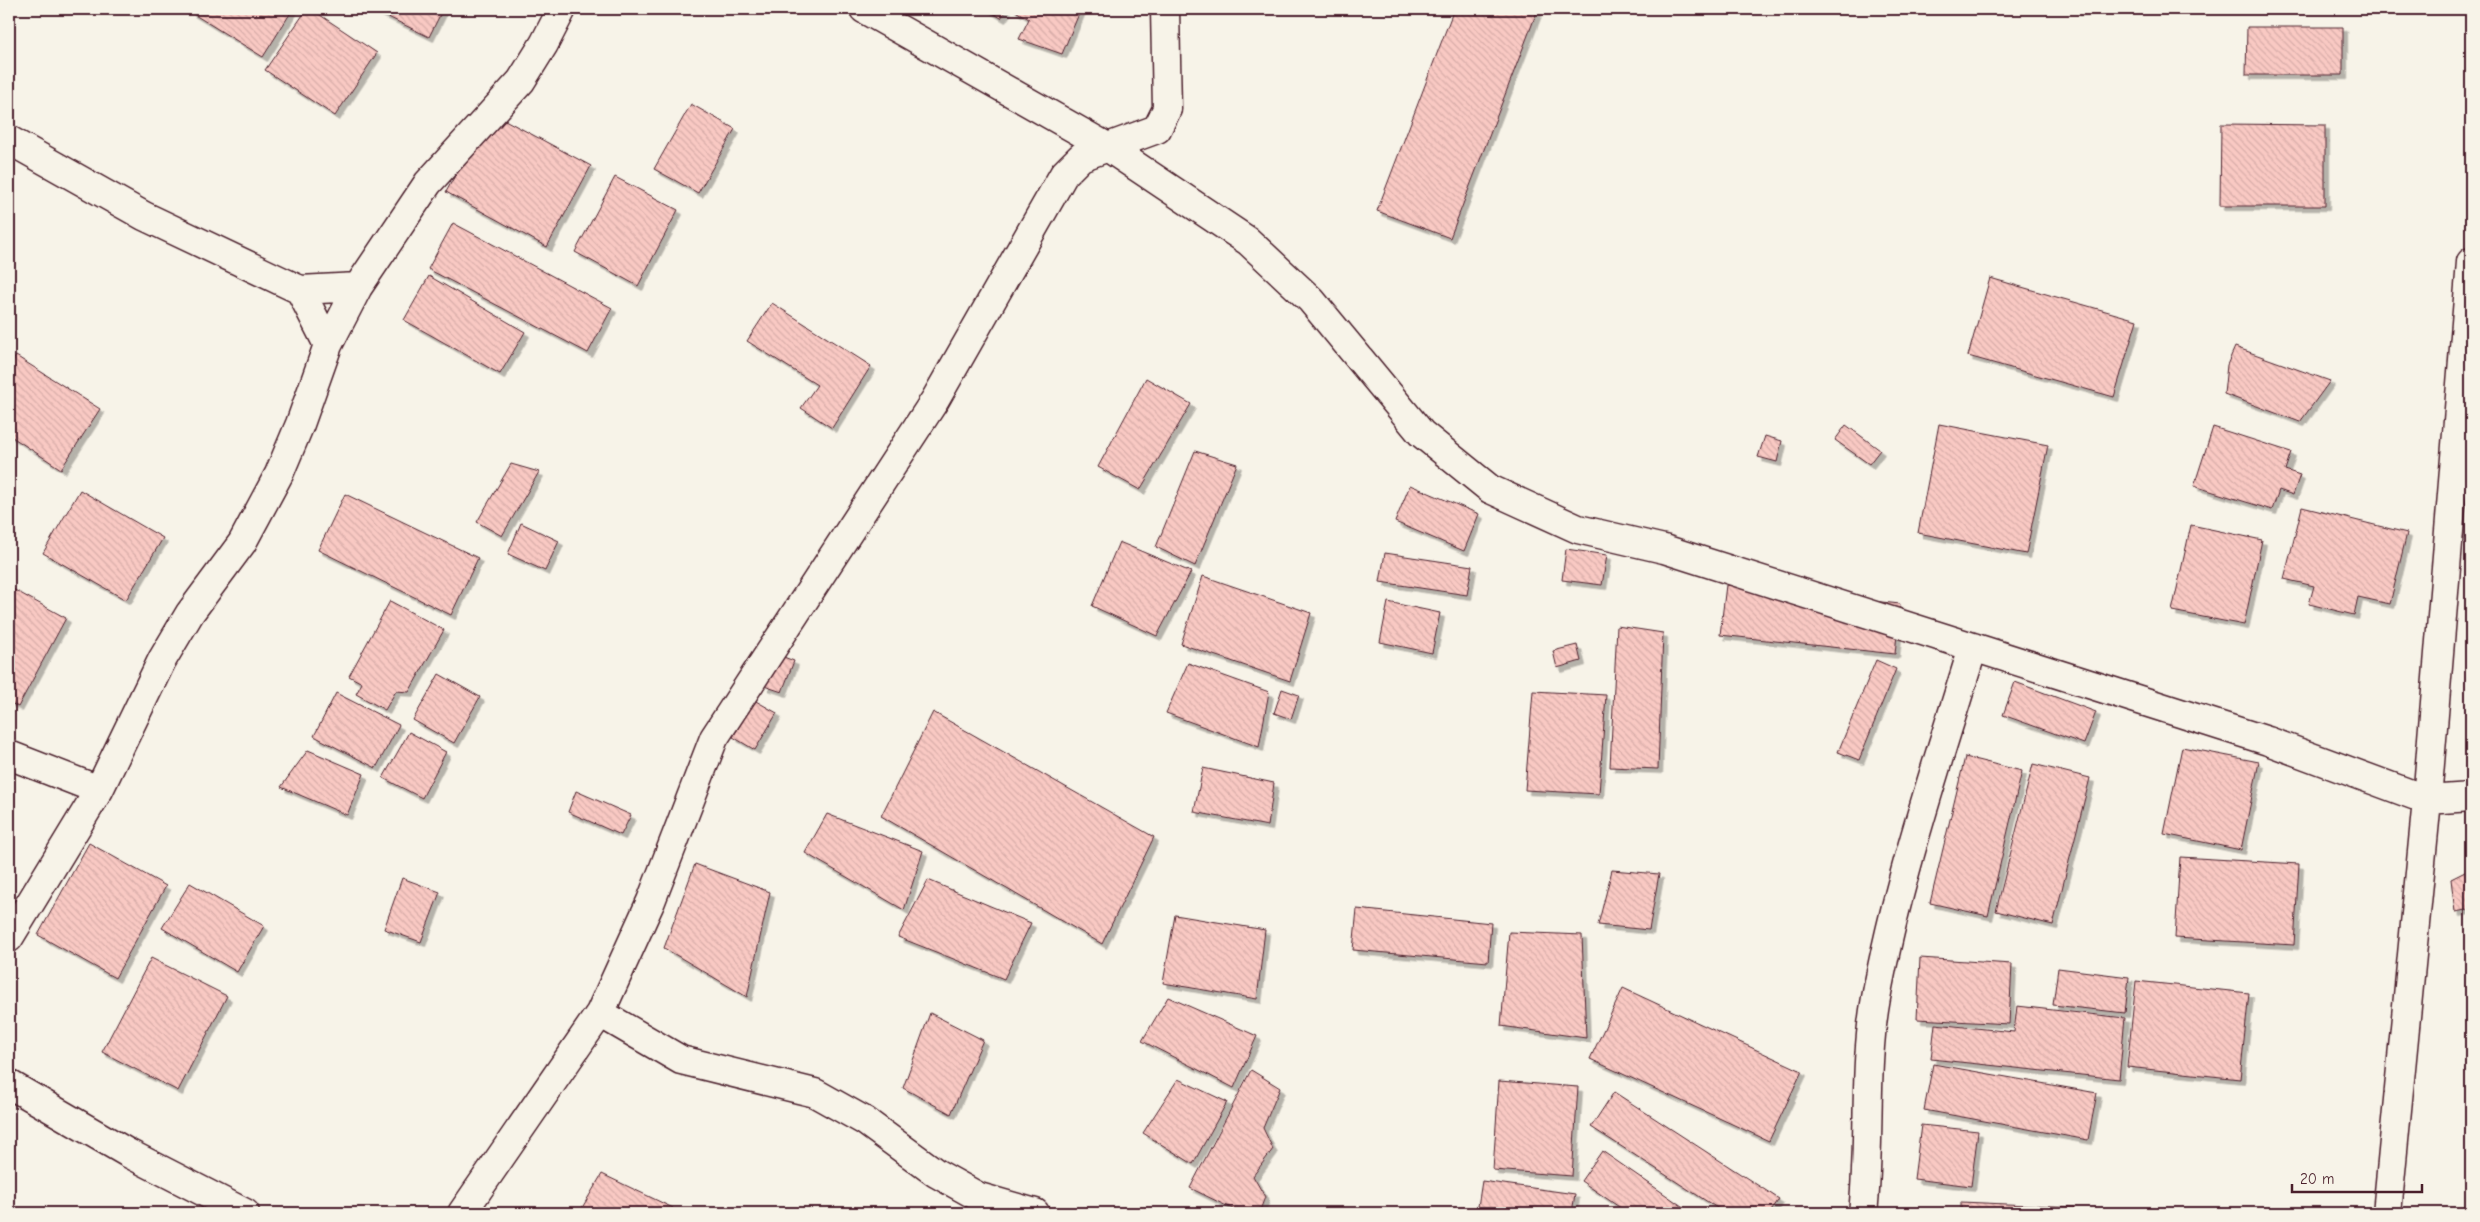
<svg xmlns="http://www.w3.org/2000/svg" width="2480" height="1222" font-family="'Comic Neue',sans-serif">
  <defs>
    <pattern id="building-back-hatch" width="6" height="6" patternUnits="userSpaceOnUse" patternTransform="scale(1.25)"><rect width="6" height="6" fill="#f9c9c3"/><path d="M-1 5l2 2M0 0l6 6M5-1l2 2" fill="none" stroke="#d7aca8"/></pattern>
    <filter id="shadow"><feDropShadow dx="4.5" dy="4.5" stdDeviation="0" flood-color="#0004"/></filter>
  </defs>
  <rect width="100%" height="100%" fill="#f7f3e8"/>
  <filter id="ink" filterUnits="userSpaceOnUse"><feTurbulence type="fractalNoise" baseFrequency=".02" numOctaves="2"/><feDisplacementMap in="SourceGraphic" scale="10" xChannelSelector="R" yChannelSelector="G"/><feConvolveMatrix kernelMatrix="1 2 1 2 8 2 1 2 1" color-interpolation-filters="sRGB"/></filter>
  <g filter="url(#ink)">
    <path fill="url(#building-back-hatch)" stroke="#4a1f2b" filter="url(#shadow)" d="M192,9H293L263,57L190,12Z
      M307,9H311L377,53L335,116L265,70Z
      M372,9H443L429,37Z
      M986,9H1007L1001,18Z
      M1012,9H1081L1062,54L1019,39L1029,19Z
      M1454,9H1538L1450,238L1377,211Z
      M2075,9H2133L2075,11Z
      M2247,27H2343V75H2246Z
      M691,104L735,129L698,193L654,169Z
      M490,112L591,166L547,247L446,192Z
      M2221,124L2325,125V206H2220Z
      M615,177L678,210L638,286L575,252Z
      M453,223L612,308L588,353L428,269Z
      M429,276L525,332L500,374L404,320Z
      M1990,278L2137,320L2114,397L1968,356Z
      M772,303L871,366L832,428L801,408L817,385L747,341Z
      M2235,347L2330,381L2300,422L2224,394L2227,365Z
      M16,356L100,409L61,469L9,435V367Z
      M1146,378L1191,404L1140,490L1098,467Z
      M1939,424L2048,445L2026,554L1918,533Z
      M1846,425L1880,450L1869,464L1835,440Z
      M2213,427L2291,452L2285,470L2300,475L2293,495L2279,490L2272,510L2194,486Z
      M1765,436L1782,441L1777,462L1758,457Z
      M1195,451L1237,464L1195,566L1156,547Z
      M511,464L539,472L502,536L477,522Z
      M1410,485L1479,514L1464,551L1395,522Z
      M80,490L163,538L126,600L43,553Z
      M345,494L478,558L451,615L318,550Z
      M2302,507L2407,533L2390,604L2358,597L2354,615L2309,604L2314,586L2284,579Z
      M521,523L559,541L545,571L508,554Z
      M2191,525L2262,540L2244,625L2172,611Z
      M1119,542L1191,572L1157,636L1092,606Z
      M1566,549L1607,555L1602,585L1562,580Z
      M1385,553L1472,566L1467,595L1380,582Z
      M1203,576L1311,613L1290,681L1181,644Z
      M1726,585L1900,604L1895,654L1720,635Z
      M9,587L66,618L18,707L9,702Z
      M390,601L444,630L409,692L396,691L385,710L356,694L362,683L349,676Z
      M1388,602L1440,613L1432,653L1380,642Z
      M1617,626L1663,633L1658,769L1610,767Z
      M1577,645L1581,661L1557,668L1553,651Z
      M776,654L794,661L782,692L764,686Z
      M1876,660L1896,669L1859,760L1838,752Z
      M1188,663L1269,692L1259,747L1166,713Z
      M439,674L480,697L454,743L413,720Z
      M2015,682L2096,712L2084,744L2003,715Z
      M1282,689L1299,695L1291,719L1274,713Z
      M1533,691L1606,695L1599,794L1525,790Z
      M336,693L399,725L376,768L314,736Z
      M754,700L777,713L755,750L733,737Z
      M933,712L1154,837L1102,944L881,816Z
      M409,732L446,752L422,798L383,778Z
      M2182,747L2259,762L2241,850L2164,834Z
      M308,750L364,774L347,815L281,787Z
      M1965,757L2022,771L1988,916L1930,903Z
      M2033,764L2090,778L2053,925L1996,911Z
      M1203,768L1274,783L1268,826L1194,812Z
      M576,791L631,815L621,835L568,812Z
      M827,814L923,851L904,910L805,853Z
      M89,843L166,886L115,978L38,935Z
      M2180,857L2299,864L2294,945L2175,938Z
      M695,864L770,892L747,997L664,948Z
      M2471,869V909L2455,912L2451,879Z
      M1612,870L1659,874L1649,930L1598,925Z
      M402,878L440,892L421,942L384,929Z
      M928,880L1031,923L1004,979L898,937Z
      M190,883L264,926L237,972L162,928Z
      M1357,909L1491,923L1488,962L1353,950Z
      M1175,915L1265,930L1257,999L1163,983Z
      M1509,932L1582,935L1586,1038L1501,1026Z
      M151,958L227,996L178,1091L102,1052Z
      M1920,958L2012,964L2009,1024L1917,1019Z
      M2058,968L2129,977L2125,1013L2053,1005Z
      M2136,981L2249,993L2240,1079L2127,1067Z
      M1623,988L1802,1071L1769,1141L1590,1059Z
      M1168,997L1257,1036L1234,1088L1142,1041Z
      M2017,1006L2125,1018L2119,1079L1931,1059L1935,1024L2014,1032Z
      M930,1013L983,1040L951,1114L903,1088Z
      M1933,1064L2097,1093L2088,1140L1924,1110Z
      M1251,1070L1280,1088L1263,1128L1273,1149L1253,1176L1265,1197L1259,1213H1241L1190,1188Z
      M1178,1079L1227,1102L1193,1164L1143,1133Z
      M1499,1081L1578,1087L1572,1176L1493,1170Z
      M1614,1092L1779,1199L1770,1213H1725L1591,1127Z
      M1921,1125L1978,1131L1971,1186L1914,1179Z
      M1602,1151L1692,1213H1628L1581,1181Z
      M602,1174L673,1208L670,1213H579Z
      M1482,1181L1575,1194L1572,1213H1477Z
      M1961,1202L2074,1207V1213H1961Z"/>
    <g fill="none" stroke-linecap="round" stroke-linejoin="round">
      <defs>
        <path id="minor" d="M864,9L1109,148L1248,241L1311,300L1421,433L1490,489L1578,529L1664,549L1973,647L2268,741L2427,800L2471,797
          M9,140L144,216L300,290L358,287
          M300,290L328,345
          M9,755L99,790
          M9,938L99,790L162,660L190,613L242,543L279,474L300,424L328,345L358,287L428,183L521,81L544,44L562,9
          M600,1013L681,1060L815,1093L865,1121L936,1173L979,1197L1035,1213
          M9,1084L128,1153L245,1213
          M462,1213L600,1013L651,901L714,738L935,400L1064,174L1081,157L1157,129L1167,109L1165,9
          M1863,1213C1871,1142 1863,1069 1876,998C1898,878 1938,762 1973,647
          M2387,1213L2427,800L2471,262"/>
      </defs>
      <use href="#minor" stroke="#4a1f2b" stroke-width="31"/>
      <use href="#minor" stroke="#f7f3e8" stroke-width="28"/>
    </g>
  </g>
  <rect width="2480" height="1222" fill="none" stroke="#f7f3e8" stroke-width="30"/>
  <rect x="15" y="15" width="2450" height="1192" fill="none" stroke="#4a1f2b" stroke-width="2" filter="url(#ink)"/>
  <path d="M2292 1184v8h130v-8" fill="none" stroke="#4a1f2b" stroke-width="2.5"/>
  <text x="2300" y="1184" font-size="15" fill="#4a1f2b" stroke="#f7f3e8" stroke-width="4" paint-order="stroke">20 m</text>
</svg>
